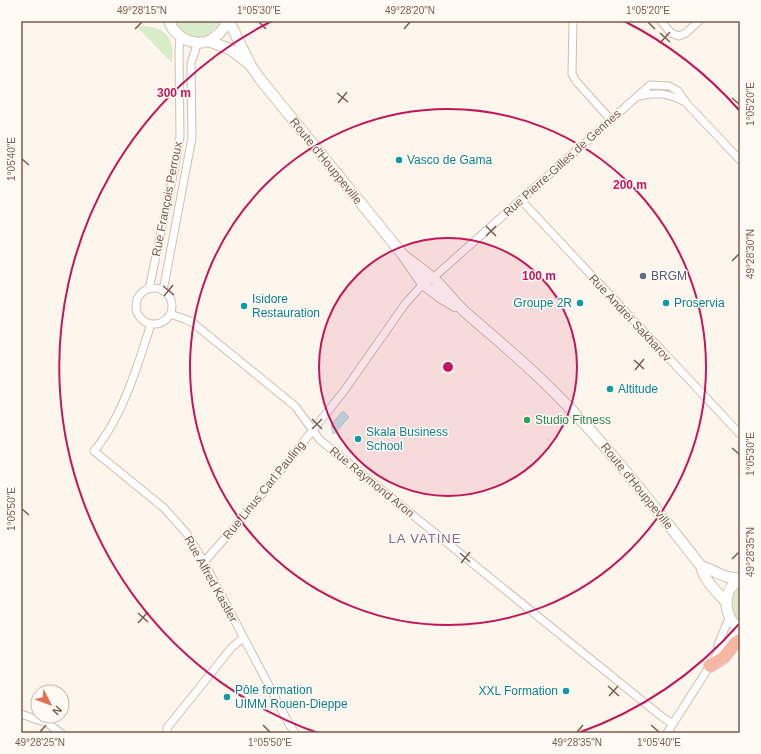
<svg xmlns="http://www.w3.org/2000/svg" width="761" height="754" font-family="Helvetica,sans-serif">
  <rect width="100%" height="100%" fill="#fdf6ec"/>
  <path fill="#d8ecc9" d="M174,21H220C213,34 195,44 181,32C178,29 176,24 174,21Z
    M139,26C154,26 168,29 172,46C173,51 172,58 172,63L137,27Z
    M740,587V622C730,611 729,597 740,587Z"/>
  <path fill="#bfe3e8" stroke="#a5d3da" d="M342,412H344L349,417L335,433L333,434L331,425Z"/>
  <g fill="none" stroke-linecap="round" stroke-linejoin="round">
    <defs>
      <path id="street" d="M573,21L572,74L576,81L611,120
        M661,21L671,33L679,36L686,33L699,21
        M640,96C658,92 668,93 685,102
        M521,200L740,434
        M418,276L428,281L433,278L650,85L669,86L678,91L687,104L740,160
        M136 306a18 18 0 1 1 36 0a18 18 0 1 1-36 0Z
        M149,289L175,166L180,137L179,52L180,37
        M163,291L192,138L191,63L198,42
        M170,314L185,319L193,323L295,406L320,440L661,716L673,724
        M151,324C138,365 122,418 94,451L164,508L187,534L204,562L289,724L295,733
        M204,562L246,514L344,391L405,304L423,284
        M718,653V645L729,618
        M21,714L47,723L61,733
        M167,733V728L232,647L243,638
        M667,733L718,653L733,636L740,633"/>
      <path id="secondary" d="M169,21C176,40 199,50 216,36C222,32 224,27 228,21
        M229,21L251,66L260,79L403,255L423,284L440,297L455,306
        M208,41L230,49L248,63
        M403,255C413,263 424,270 434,279C445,289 454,302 465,312C496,339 528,365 557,395C610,448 655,508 701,566C704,580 717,592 726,602
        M701,566C715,570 725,580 740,578
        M740,579C721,591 723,617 740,629"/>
      <path id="highway" d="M710,666L724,657L735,643L740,640"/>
    </defs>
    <use href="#street" stroke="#d1beb0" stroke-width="9"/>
    <use href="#secondary" stroke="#d6c0b0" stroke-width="12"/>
    <use href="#highway" stroke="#dad1cd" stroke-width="14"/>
    <use href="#street" stroke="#fff" stroke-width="7"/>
    <use href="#secondary" stroke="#fff" stroke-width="10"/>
    <use href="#highway" stroke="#f7b7a3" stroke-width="12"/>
  </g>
  <path fill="none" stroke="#7a5c4d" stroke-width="1.5" d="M259,22L266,29M648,22L655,29M135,29L142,22M404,29L410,22M660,33L670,42M660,43L670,32M337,93L348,102M732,98L739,104M338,103L347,92M22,159L29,165M486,226L496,236M486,236L496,226M732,261L739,254M163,286L174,295M164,296L173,285M634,360L644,369M635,370L644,359M312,419L322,429M312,429L322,419M732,448L739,454M22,509L29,515M460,553L470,562M732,559L739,552M461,563L470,552M138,613L148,622M138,623L148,612M608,686L619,696M609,696L618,686M263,725L270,732M651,725L659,732M40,732L46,725M577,732L583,725"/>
  <circle cx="448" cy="367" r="129" fill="#c2185b" fill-opacity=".12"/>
  <g fill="none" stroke="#c2185b" stroke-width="2">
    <circle cx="448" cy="367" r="129"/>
    <circle cx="448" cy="367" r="258"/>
    <path d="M739 624A388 388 0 0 1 578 733M318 733A388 388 0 0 1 272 21M624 21A388 388 0 0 1 739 110"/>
  </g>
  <g fill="#0f9aa8" stroke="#fffaf3" stroke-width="1.5">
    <circle cx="399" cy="160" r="4"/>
    <circle cx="580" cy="303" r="4"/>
    <circle cx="666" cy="303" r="4"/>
    <circle cx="244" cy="306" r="4"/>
    <circle cx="610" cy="389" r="4"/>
    <circle cx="358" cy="439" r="4"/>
    <circle cx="566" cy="691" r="4"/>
    <circle cx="227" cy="697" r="4"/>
  </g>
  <circle fill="#5c6f8a" stroke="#fffaf3" stroke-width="1.5" cx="643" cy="276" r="4"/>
  <circle fill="#2e9e5b" stroke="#fffaf3" stroke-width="1.5" cx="527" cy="420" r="4"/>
  <g text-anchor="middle" stroke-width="3" stroke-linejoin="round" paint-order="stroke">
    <g font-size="12" fill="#0d838f" stroke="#fffaf3" text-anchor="start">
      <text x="407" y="164">Vasco de Gama</text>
      <text x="252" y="303">Isidore<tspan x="252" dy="14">Restauration</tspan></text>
      <text x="572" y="307" text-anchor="end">Groupe 2R</text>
      <text x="674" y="307">Proservia</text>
      <text x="618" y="393">Altitude</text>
      <text x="366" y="436">Skala Business<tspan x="366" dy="14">School</tspan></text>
      <text x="235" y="694">Pôle formation<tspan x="235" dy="14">UIMM Rouen-Dieppe</tspan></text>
      <text x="558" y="695" text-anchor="end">XXL Formation</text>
    </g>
    <g font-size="12" fill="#7a5c4d" stroke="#fffaf3">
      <text transform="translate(326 161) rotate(51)" y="4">Route d'Houppeville</text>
      <text transform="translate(562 163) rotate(-42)" y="4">Rue Pierre-Gilles de Gennes</text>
      <text transform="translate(167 199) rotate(-79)" y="4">Rue François Perroux</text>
      <text transform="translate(630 318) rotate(47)" y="4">Rue Andreï Sakharov</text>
      <text transform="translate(372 482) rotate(39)" y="4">Rue Raymond Aron</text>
      <text transform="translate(637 486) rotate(51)" y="4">Route d'Houppeville</text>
      <text transform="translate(264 490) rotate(-51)" y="4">Rue Linus Carl Pauling</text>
      <text transform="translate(211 579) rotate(61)" y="4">Rue Alfred Kastler</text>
    </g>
    <g font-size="12" fill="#4e5e75" stroke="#fffaf3" text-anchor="start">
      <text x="651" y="280">BRGM</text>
    </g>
    <g font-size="12" fill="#27864d" stroke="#fffaf3" text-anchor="start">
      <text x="535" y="424">Studio Fitness</text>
    </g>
    <g font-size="13" letter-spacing="1" fill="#846695" stroke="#fffaf3">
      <text x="425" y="543">LA VATINE</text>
    </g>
  </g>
  <circle cx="448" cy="367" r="6" fill="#c2185b" stroke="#fffaf3" stroke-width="2"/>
  <g font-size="12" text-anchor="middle" font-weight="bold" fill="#c2185b" stroke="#fffaf3" stroke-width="3" stroke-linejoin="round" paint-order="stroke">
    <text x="174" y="97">300 m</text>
    <text x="630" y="189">200 m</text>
    <text x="539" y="280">100 m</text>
  </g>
  <rect width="761" height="754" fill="none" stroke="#fffaf3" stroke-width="44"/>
  <g transform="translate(50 704) rotate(132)"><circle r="19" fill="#fffaf3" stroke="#cabbb1"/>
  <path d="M0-3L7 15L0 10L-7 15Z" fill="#e76f51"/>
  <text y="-6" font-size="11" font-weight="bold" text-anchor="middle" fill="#7a5c4d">N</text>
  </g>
  <rect x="22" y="22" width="717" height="710" fill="none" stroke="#7a5c4d" stroke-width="1.5"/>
  <g font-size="10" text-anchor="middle" fill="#7a5c4d">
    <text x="142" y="14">49°28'15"N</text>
    <text x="259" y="14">1°05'30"E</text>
    <text x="410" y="14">49°28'20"N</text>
    <text x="648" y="14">1°05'20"E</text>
    <text transform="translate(750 104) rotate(-90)" y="4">1°05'20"E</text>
    <text transform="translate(11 159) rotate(-90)" y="4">1°05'40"E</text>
    <text transform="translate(750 254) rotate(-90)" y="4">49°28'30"N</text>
    <text transform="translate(750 454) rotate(-90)" y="4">1°05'30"E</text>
    <text transform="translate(11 509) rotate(-90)" y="4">1°05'50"E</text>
    <text transform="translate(750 552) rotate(-90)" y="4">49°28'35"N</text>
    <text x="40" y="746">49°28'25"N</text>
    <text x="270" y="746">1°05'50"E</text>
    <text x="577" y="746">49°28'35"N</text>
    <text x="659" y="746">1°05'40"E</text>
  </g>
</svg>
